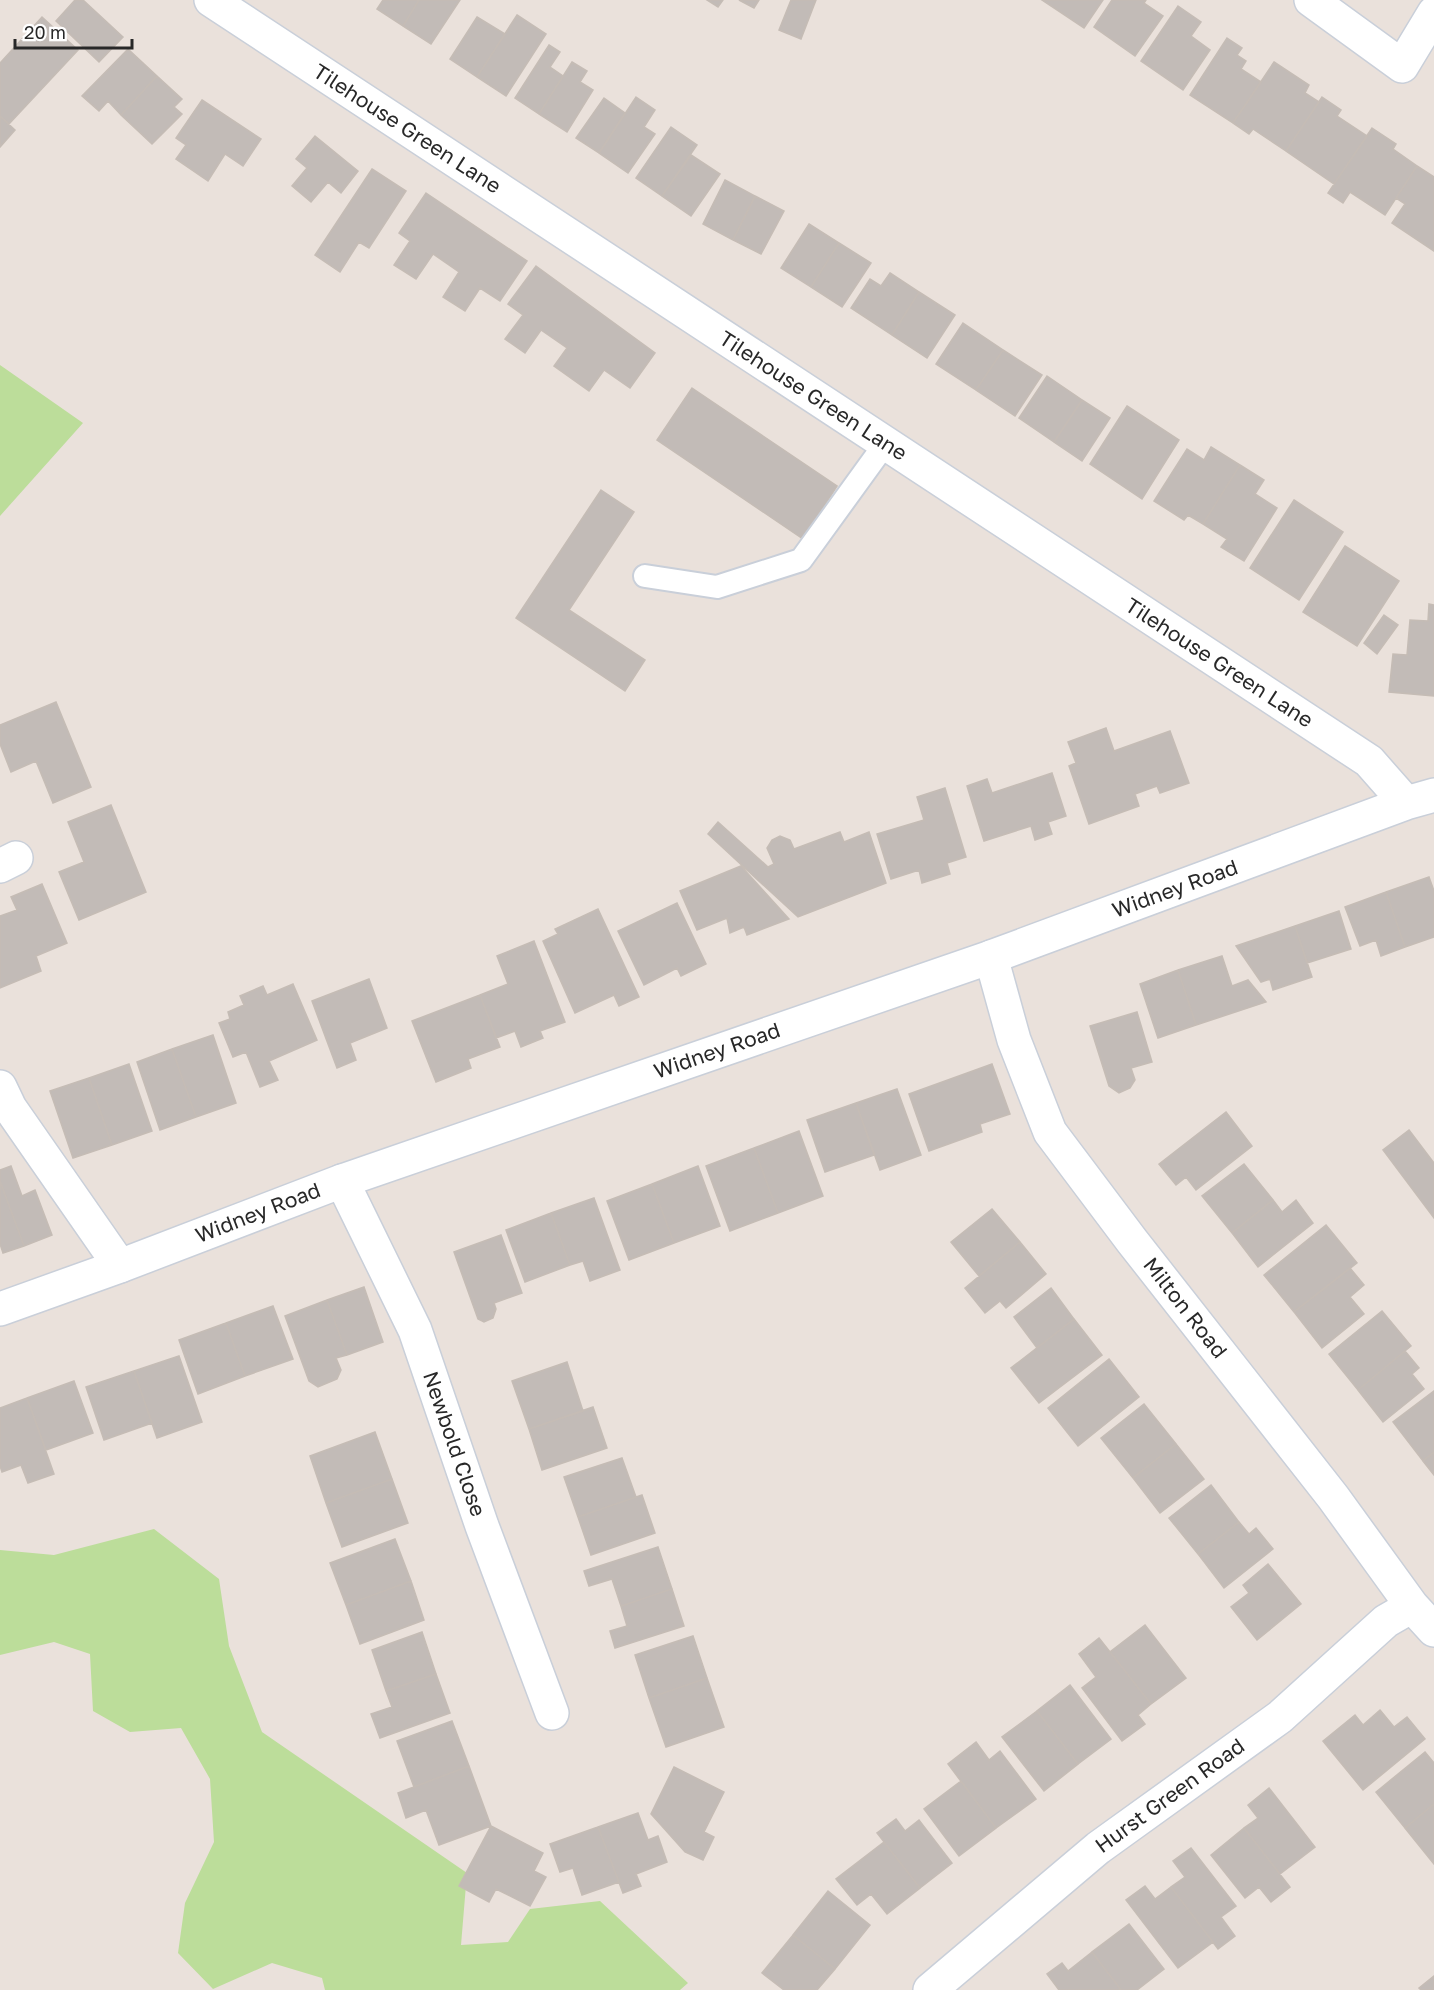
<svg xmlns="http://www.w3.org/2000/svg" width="1434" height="1990" font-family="'Golos Text',sans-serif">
  <rect width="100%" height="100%" fill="#eae1db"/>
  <path fill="#bcdd9a" d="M0,365L83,423L0,516Z
    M154,1529L219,1579L229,1646L262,1732L467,1873L461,1945L508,1942L530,1909L600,1901L688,1983L680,1990H325L322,1978L272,1963L213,1989L178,1953L185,1903L214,1842L210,1779L181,1728L130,1732L93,1711L90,1654L54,1642L0,1655V1550L54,1555Z"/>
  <path fill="#c2bbb7" stroke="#c5bcb5" stroke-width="1.5" d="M75,0H83L123,37L99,62L56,21Z
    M383,0H419L403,26L377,9Z
    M419,0H460L431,44L403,26Z
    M707,0H723L718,7Z
    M739,0H759L754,8Z
    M791,0H816L801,39L779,30Z
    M1042,0H1103L1084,28Z
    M1112,0H1146L1144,3L1163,16L1135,56L1094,27Z
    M1178,6L1201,22L1191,36L1210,50L1183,90L1141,61Z
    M517,15L546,34L506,96L477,77Z
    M42,17L78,50L9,124L0,116V63Z
    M477,17L505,34L477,77L450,59Z
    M1227,38L1242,48L1237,55L1246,61L1241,69L1261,82L1233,123L1190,95Z
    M549,45L560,52L550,67L563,76L539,114L515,98Z
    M128,49L157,76L121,115L108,101L99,111L82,96Z
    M572,62L587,71L580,82L593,90L567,132L539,114Z
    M1274,62L1309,85L1305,93L1319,102L1286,151L1253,129L1249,134L1233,123Z
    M157,76L182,99L174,107L182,114L152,144L121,115Z
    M636,97L655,110L644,127L655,134L628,173L599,153Z
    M1322,97L1341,110L1337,116L1367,136L1334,184L1286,151Z
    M604,98L625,113L599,153L576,138Z
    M202,100L261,139L243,166L225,154L208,181L176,159L186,145L176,138Z
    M0,116L15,130L0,147Z
    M671,127L697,145L662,196L636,178Z
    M1372,128L1396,144L1393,149L1417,166L1385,215L1350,192L1343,203L1328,193Z
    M315,136L358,171L341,193L328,182L311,202L292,186L307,168L296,159Z
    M691,155L720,174L691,216L662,196Z
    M1417,166L1434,177V251L1392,223L1405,204L1396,198Z
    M372,169L406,191L369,248L359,242L340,272L315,255Z
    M725,180L755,196L733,240L703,224Z
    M426,193L527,261L500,301L480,288L465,311L443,297L459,272L433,254L416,279L394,265L410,241L399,233Z
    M755,196L784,211L761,254L733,240Z
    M809,224L839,243L811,287L781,268Z
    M839,243L871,263L842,307L811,287Z
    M536,266L655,353L630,388L604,370L589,391L554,366L567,348L541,330L525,353L505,339L523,315L508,304Z
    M890,273L919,292L892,335L851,308L870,279L881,286Z
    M919,292L955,315L927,358L892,335Z
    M963,323L1003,350L976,390L936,364Z
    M1003,350L1042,375L1015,416L976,390Z
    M1047,376L1082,400L1054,442L1019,418Z
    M692,388L837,486L803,539L657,440Z
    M1082,400L1110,418L1082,461L1054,442Z
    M1127,406L1179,440L1142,499L1090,464Z
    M1211,447L1240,465L1203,524L1188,515L1184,520L1154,501L1187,449L1204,460Z
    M1240,465L1264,480L1255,494L1277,508L1244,561L1221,547L1227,539L1203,524Z
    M601,490L634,512L569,610L645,660L625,691L516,618Z
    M1294,500L1343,532L1299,600L1250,568Z
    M1345,546L1399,581L1357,646L1303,612Z
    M1429,604L1434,605V696L1389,692L1393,654L1407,655L1410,620L1428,621Z
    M1384,615L1398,625L1377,654L1364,643Z
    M56,702L91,787L53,803L36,761L11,772L0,744V725Z
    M1106,728L1114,751L1170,731L1189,783L1160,793L1157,786L1135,794L1139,806L1089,824L1069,766L1076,763L1068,742Z
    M1052,773L1066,816L1048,822L1052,834L1035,840L1031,826L984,841L967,786L987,779L992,793Z
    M945,788L966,857L947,863L950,874L922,883L919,870L891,879L877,834L924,820L917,797Z
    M111,805L146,892L79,920L59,872L84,862L68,822Z
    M718,822L768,867L774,864L767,848L772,840L780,836L790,840L794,849L840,832L844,842L869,832L886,883L798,917L708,834Z
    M741,866L789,919L747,935L744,927L730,933L727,918L697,930L680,891Z
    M1429,877L1434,891V937L1405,947L1386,892Z
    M42,884L67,943L36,956L41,971L0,988V916L17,910L11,897Z
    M1386,892L1405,947L1381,956L1376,940L1360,946L1345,907Z
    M677,903L706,964L681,976L677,968L644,985L618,931Z
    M598,909L639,997L619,1006L614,995L575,1013L543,941L558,934L555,929Z
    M1339,911L1351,949L1307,963L1295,926Z
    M1295,926L1312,977L1273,990L1270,979L1261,982L1236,946Z
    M534,941L565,1022L540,1031L543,1038L521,1047L515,1031L496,1038L480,995L508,984L497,956Z
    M1222,956L1232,986L1248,980L1266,1002L1196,1025L1178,970Z
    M1178,970L1196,1025L1158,1038L1140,984Z
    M369,979L387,1028L350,1043L356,1060L337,1068L312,1001Z
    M293,984L317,1040L269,1061L278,1080L260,1087L246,1052L233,1057L219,1023L230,1019L228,1012L244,1005L240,996L263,986L267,995Z
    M480,995L500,1047L468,1059L471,1068L436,1082L412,1021Z
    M1137,1012L1152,1062L1131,1068L1135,1080L1130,1088L1119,1093L1109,1086L1090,1026Z
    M213,1035L236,1103L196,1117L172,1049Z
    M172,1049L196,1117L160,1130L137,1062Z
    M129,1064L152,1131L112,1145L89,1078Z
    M992,1064L1010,1114L980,1124L982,1132L929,1151L909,1094Z
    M89,1078L112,1145L73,1158L50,1091Z
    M897,1089L921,1155L880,1170L856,1103Z
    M856,1103L874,1155L825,1172L807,1120Z
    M1226,1112L1252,1146L1196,1190L1186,1177L1176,1185L1159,1164Z
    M1409,1130L1434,1163V1218L1383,1150Z
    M799,1131L823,1196L778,1213L754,1148Z
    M754,1148L778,1213L730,1231L706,1166Z
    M1244,1164L1273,1200L1232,1233L1202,1196Z
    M11,1166L22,1196L35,1190L52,1235L24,1246L0,1181V1170Z
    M698,1166L720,1226L674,1243L652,1184Z
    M0,1181L24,1246L3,1253L0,1244Z
    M652,1184L674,1243L629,1260L607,1201Z
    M594,1198L620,1270L590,1281L583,1261L570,1265L551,1213Z
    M1273,1200L1282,1212L1296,1200L1313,1223L1258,1267L1232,1233Z
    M992,1209L1020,1242L979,1276L951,1242Z
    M551,1213L570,1265L525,1282L506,1230Z
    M1326,1225L1357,1263L1294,1312L1264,1275Z
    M501,1235L522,1293L494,1303L496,1309L493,1318L484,1322L478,1319L454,1252Z
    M1020,1242L1046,1274L1006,1308L1000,1301L985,1313L965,1288Z
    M1350,1268L1364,1285L1350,1297L1364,1314L1322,1348L1294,1312Z
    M364,1287L383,1342L347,1355L327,1300Z
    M1051,1288L1074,1319L1037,1348L1014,1317Z
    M327,1300L347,1355L336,1358L341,1370L337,1379L318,1387L309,1381L285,1316Z
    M273,1306L293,1359L245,1376L226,1323Z
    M1382,1311L1411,1346L1358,1390L1329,1354Z
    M1074,1319L1102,1355L1039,1403L1011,1368Z
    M226,1323L245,1376L198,1394L179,1340Z
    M1405,1351L1419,1368L1412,1374L1424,1389L1383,1422L1358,1390Z
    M179,1356L202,1422L157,1438L134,1371Z
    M1109,1359L1139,1397L1078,1446L1048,1408Z
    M567,1362L583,1411L529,1429L512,1381Z
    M134,1371L152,1423L104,1440L86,1387Z
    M74,1381L93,1433L46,1450L27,1398Z
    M1434,1391V1452L1423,1461L1393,1422Z
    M27,1398L54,1474L28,1483L21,1465L2,1472L0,1466V1408Z
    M1144,1404L1176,1444L1133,1478L1101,1438Z
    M593,1407L607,1448L542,1470L529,1429Z
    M375,1432L392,1479L326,1503L310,1456Z
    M1176,1444L1204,1479L1160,1513L1133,1478Z
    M1434,1452V1475L1423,1461Z
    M622,1458L636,1497L578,1517L564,1477Z
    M392,1479L408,1523L342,1547L326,1503Z
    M1211,1485L1239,1522L1198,1554L1169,1518Z
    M642,1495L655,1533L591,1555L578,1517Z
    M1239,1522L1249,1534L1256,1528L1273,1549L1224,1588L1198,1554Z
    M395,1539L411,1581L346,1605L330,1563Z
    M658,1547L672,1589L621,1606L612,1579L589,1586L584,1571Z
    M1268,1564L1301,1604L1257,1640L1231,1607L1249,1593L1243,1585Z
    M411,1581L424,1620L360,1644L346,1605Z
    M672,1589L684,1626L615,1648L610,1631L627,1626L621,1606Z
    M1145,1625L1186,1678L1151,1704L1110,1652Z
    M422,1632L436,1674L386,1691L372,1650Z
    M693,1636L707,1678L649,1698L635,1655Z
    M1099,1638L1151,1704L1138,1715L1145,1724L1122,1741L1082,1688L1096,1677L1079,1654Z
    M436,1674L450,1713L380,1738L371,1714L392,1707L386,1691Z
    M707,1678L724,1727L666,1747L649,1698Z
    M1070,1685L1111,1739L1078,1764L1037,1711Z
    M1380,1710L1394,1727L1407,1717L1425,1739L1363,1790L1323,1741L1355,1715L1363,1725Z
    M1037,1711L1078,1764L1044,1791L1002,1737Z
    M452,1721L469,1766L414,1787L397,1741Z
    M976,1742L989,1760L1000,1751L1036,1799L996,1828L948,1764Z
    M1425,1752L1434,1763V1804L1405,1828L1376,1792Z
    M469,1766L491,1826L439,1845L426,1810L406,1818L398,1793Z
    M674,1767L724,1792L704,1832L714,1837L703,1860L685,1852L651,1814Z
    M961,1781L996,1828L959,1856L924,1809Z
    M1269,1788L1315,1847L1280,1874L1244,1828L1258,1818L1248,1805Z
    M1434,1804V1864L1405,1828Z
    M638,1813L648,1840L658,1836L667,1862L636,1874L641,1886L623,1893L598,1827Z
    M896,1819L905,1831L919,1820L952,1863L920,1888L877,1833Z
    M491,1826L543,1853L534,1871L546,1877L530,1906L496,1889L489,1902L459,1886Z
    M598,1827L619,1882L582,1895L573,1868L560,1872L550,1844Z
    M1244,1828L1290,1887L1271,1902L1259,1887L1245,1898L1211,1855Z
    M884,1842L920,1888L887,1914L871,1894L857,1905L836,1879Z
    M1191,1848L1236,1906L1221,1917L1235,1936L1218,1949L1171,1887L1185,1877L1173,1861Z
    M1145,1886L1155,1899L1171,1887L1213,1942L1178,1968L1126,1900Z
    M828,1891L870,1925L835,1969L793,1935Z
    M1129,1924L1164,1969L1137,1990H1121L1092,1952Z
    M793,1935L835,1969L817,1990H784L762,1973Z
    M1092,1952L1121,1990H1059L1047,1974L1062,1963L1068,1971Z
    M1434,1976V1990H1421L1419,1988Z"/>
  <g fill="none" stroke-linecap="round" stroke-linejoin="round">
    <defs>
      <path id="lane" d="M645,576L717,587L801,560L885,444"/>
      <path id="street" d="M1311,0L1402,66L1434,13
        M0,866L16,858
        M991,957L1014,1040L1050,1132L1132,1241L1333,1497L1412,1606L1434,1630
        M0,1087L10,1108L120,1266
        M342,1181L415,1330L482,1526L552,1713
        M930,1990L1098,1848L1280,1717L1386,1621L1412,1606"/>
      <path id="secondary" d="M211,0L1369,761L1406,803
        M0,1309L120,1266L342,1181L991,957L1406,803L1434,795"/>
    </defs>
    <use href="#lane" stroke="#c9cfd9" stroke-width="26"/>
    <use href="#street" stroke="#c9cfd9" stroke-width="36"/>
    <use href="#secondary" stroke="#c9cfd9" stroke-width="36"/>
    <use href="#lane" stroke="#fff" stroke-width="22"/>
    <use href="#street" stroke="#fff" stroke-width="33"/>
    <use href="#secondary" stroke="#fff" stroke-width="33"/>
  </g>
  <g text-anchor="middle" stroke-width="5" stroke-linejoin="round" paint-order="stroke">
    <g font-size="21" fill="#282828" stroke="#fff">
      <text transform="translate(407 129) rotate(33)" y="7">Tilehouse Green Lane</text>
      <text transform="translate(813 396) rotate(33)" y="7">Tilehouse Green Lane</text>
      <text transform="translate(1219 663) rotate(33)" y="7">Tilehouse Green Lane</text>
      <text transform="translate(1175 889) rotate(-20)" y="7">Widney Road</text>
      <text transform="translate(717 1051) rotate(-19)" y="7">Widney Road</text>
      <text transform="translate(258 1213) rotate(-21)" y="7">Widney Road</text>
      <text transform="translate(1185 1308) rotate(52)" y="7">Milton Road</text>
      <text transform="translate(454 1444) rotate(71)" y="7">Newbold Close</text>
      <text transform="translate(1170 1796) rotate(-36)" y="7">Hurst Green Road</text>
    </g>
  </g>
  <path d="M15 39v9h117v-9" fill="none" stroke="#282828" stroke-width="3"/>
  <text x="24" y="39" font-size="18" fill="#282828" stroke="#ffffff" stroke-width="4.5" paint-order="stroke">20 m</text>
</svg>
